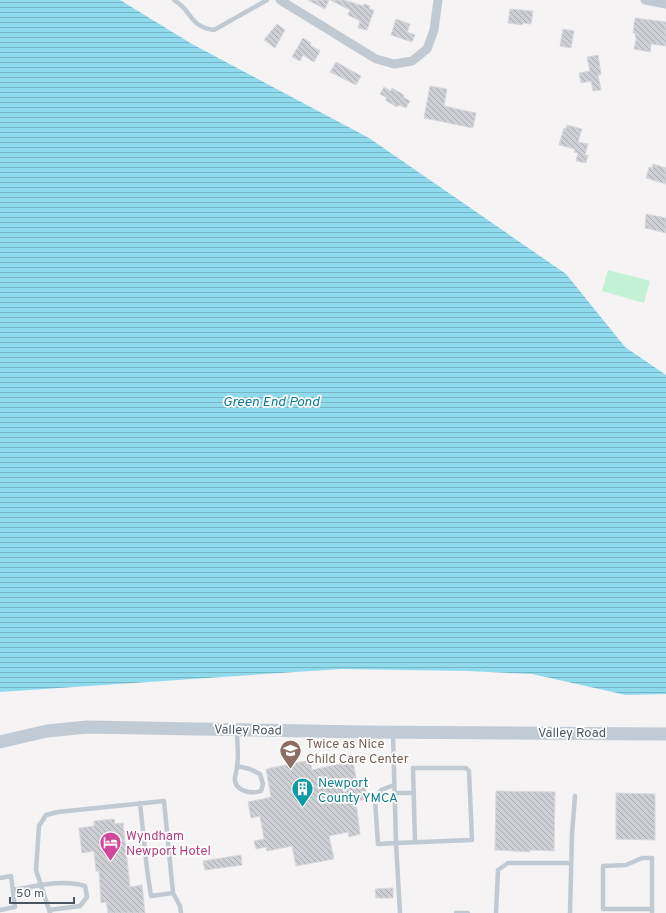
<svg xmlns="http://www.w3.org/2000/svg" width="666" height="913" font-family="Overpass,sans-serif">
  <defs>
    <pattern id="water-rules" width="6" height="5" patternUnits="userSpaceOnUse"><rect width="6" height="5" fill="#90daee"/><path d="M0 2.5h6" fill="none" stroke="#78b4c4"/></pattern>
    <pattern id="building-back-hatch" width="6" height="6" patternUnits="userSpaceOnUse"><rect width="6" height="6" fill="#cdcfd5"/><path d="M-1 5l2 2M0 0l6 6M5-1l2 2" fill="none" stroke="#a8abb0"/></pattern>
  </defs>
  <rect width="100%" height="100%" fill="#f5f3f3"/>
  <path fill="#c3f1d5" d="M608,270L650,281L644,303L602,291Z"/>
  <path fill="url(#water-rules)" d="M0,0H120L192,44L369,138L566,274L625,347L666,375V694L626,695L532,674L468,671L341,669L0,692Z"/>
  <path fill="url(#building-back-hatch)" stroke="#d7d9de" d="M308,0H329L325,9Z
    M330,0H344L363,6L364,4L370,6L369,9L374,10L367,30L358,28L360,21L348,15L350,10Z
    M510,9L533,11L531,24L523,23L522,25L508,23Z
    M635,18L666,22V46L651,44L650,52L634,49L636,39L635,33H633Z
    M396,19L410,24L407,32L415,35L412,42L391,35Z
    M277,24L285,30L275,48L264,40Z
    M563,29L574,31L571,48L560,46Z
    M303,38L311,43L310,45L313,47L320,51L314,62L303,55L300,61L292,57Z
    M598,55L601,74L598,75L601,90L593,91L591,81L581,83L579,73L590,71L587,57Z
    M336,62L361,76L356,85L330,72Z
    M430,86L447,89L444,106L476,113L473,128L424,118Z
    M384,87L391,91L392,88L404,95L403,97L410,101L406,108L399,105L397,107L385,100L387,98L380,94Z
    M567,125L582,129L578,142L588,144L585,155H588L586,163L576,161L578,153L574,152L575,149L559,145L564,128L566,129Z
    M653,164L666,168V184L646,178L649,167L652,168Z
    M646,214L666,218V233L645,228Z
    M310,760L312,770L353,761L358,789L365,787L367,799L356,801L360,834L349,837L348,832L329,836L334,859L296,866L292,846L267,851L266,847L256,849L254,841L264,839L260,816L251,818L248,802L271,797L266,769Z
    M496,791L555,792L554,851L530,850V852L495,850Z
    M616,793L655,794V840L616,839Z
    M114,819L115,824L123,823L130,887L142,885L145,913H108L106,902L101,903L99,871H96L94,851L82,853L79,828L94,826V821Z
    M241,855L242,865L205,870L203,861Z
    M393,888V898H376L375,889Z"/>
  <g fill="none" stroke-linecap="round" stroke-linejoin="round">
    <path stroke="#c1cad2" stroke-width="4.5" d="M174,0C192,10 188,26 214,30L267,0
      M237,732C237,743 239,756 237,766C237,772 234,776 235,781C237,792 253,794 261,791L263,784L260,774L250,769L237,766
      M393,733L396,843L472,840L469,771L466,768H413L415,842
      M394,785L381,790L375,800L378,844L396,843L400,913
      M395,793H414
      M140,803L147,869L151,896L173,893
      M0,878L11,876L15,907L0,910
      M13,890C37,886 62,879 85,886L87,897L80,906L49,910
      M50,913L36,870L39,826L46,815L58,812L164,801L173,893L180,906L181,913
      M456,913H468
      M496,913L498,870L508,863H571
      M570,913L572,834L575,796
      M652,913V858H642L626,865L603,866V909H652"/>
    <path stroke="#c1cad2" stroke-width="9" d="M280,0L376,59L394,64L412,61L427,49L434,30L438,0
      M645,0L666,4"/>
    <path stroke="#c1cbd6" stroke-width="13" d="M0,742L47,731L87,727L363,732L666,734"/>
  </g>
  <defs>
    <symbol id="school-pin" viewBox="-11 -11 22 30"><path d="M0 17L-7.5 6A9.5 9.5 0 1 1 7.5 6Z" fill="#8d6e63" stroke="#fff"/><path d="M0-5L7-2L0 1L-7-2ZM-4 1L0 2.5L4 1V4Q0 6-4 4Z" fill="#fff"/></symbol>
    <symbol id="building-pin" viewBox="-11 -11 22 30"><path d="M0 17L-7.5 6A9.5 9.5 0 1 1 7.5 6Z" fill="#0f9aa8" stroke="#fff"/><path d="M-4-6H4V6H1V3H-1V6H-4ZM-2.5-4.3h1.7v1.8h-1.7ZM.8-4.3h1.7v1.8H.8ZM-2.5-1h1.7V.8h-1.7ZM.8-1h1.7V.8H.8Z" fill="#fff"/></symbol>
    <symbol id="hotel-pin" viewBox="-11 -11 22 30"><path d="M0 17L-7.5 6A9.5 9.5 0 1 1 7.5 6Z" fill="#d1479c" stroke="#fff"/><path d="M-6-4.5h1.5V1H6V5H4.5V3h-9V5H-6ZM-4 0a1.8 1.8 0 1 1 3.6 0ZM.5 0V-2.5h3Q6-2.5 6 0Z" fill="#fff"/></symbol>
  </defs>
  <g fill-rule="evenodd">
    <use href="#school-pin" x="278" y="738" width="25" height="34"/>
    <use href="#building-pin" x="290" y="776" width="25" height="34"/>
    <use href="#hotel-pin" x="98" y="830" width="25" height="34"/>
  </g>
  <g text-anchor="middle" stroke-width="3.5" stroke-linejoin="round" paint-order="stroke">
    <g font-size="13" fill="#4a5661" stroke="#fff">
      <text transform="translate(248 729) rotate(1)" y="5">Valley Road</text>
      <text x="572" y="737">Valley Road</text>
    </g>
    <g font-size="13" fill="#785e54" stroke="#fff" text-anchor="start">
      <text x="306" y="748">Twice as Nice<tspan x="306" dy="15">Child Care Center</tspan></text>
    </g>
    <g font-size="13" fill="#0d838f" stroke="#fff" text-anchor="start">
      <text x="318" y="787">Newport<tspan x="318" dy="15">County YMCA</tspan></text>
    </g>
    <g font-size="13" fill="#b23c85" stroke="#fff" text-anchor="start">
      <text x="126" y="840">Wyndham<tspan x="126" dy="15">Newport Hotel</tspan></text>
    </g>
    <g font-size="14" font-style="italic" fill="#0c7c9b" stroke="#fff">
      <text x="271" y="406">Green End Pond</text>
    </g>
  </g>
  <path d="M10 897v6h64v-6" fill="none" stroke="#4a5661" stroke-width="2"/>
  <text x="16" y="897" font-size="12" fill="#4a5661" stroke="#ffffff" stroke-width="3" paint-order="stroke">50 m</text>
</svg>
